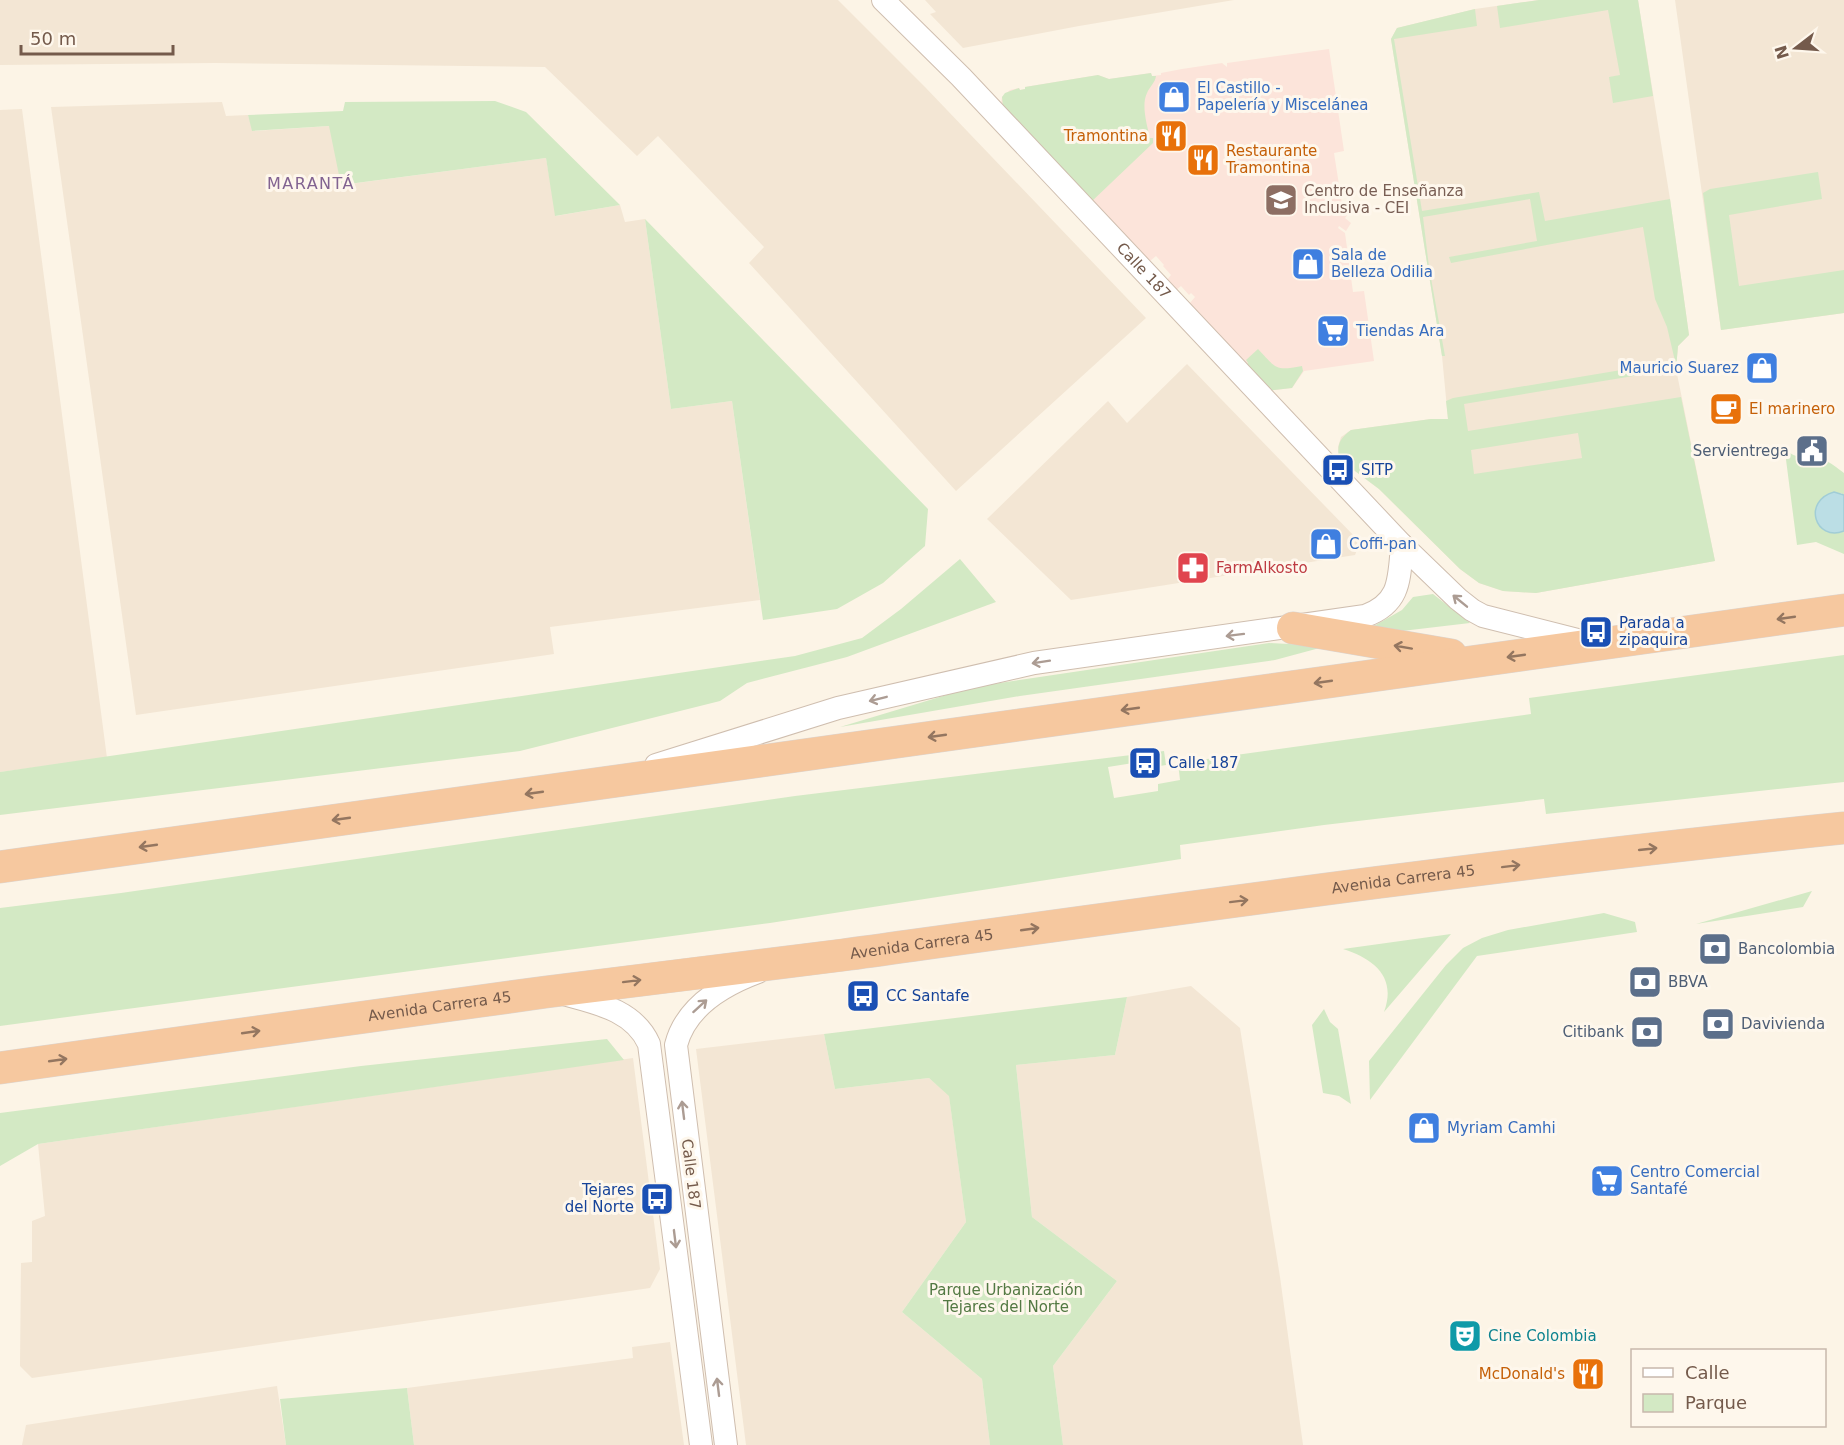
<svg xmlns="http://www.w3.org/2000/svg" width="1844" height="1445" font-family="'DejaVu Sans',sans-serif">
  <rect width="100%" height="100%" fill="#fcf4e6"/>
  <path fill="#f3e6d4" d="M0,0H838L925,87L1146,318L956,491L749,263L764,247L658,136L637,156L545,67L215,63L0,65Z
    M925,0H1234L1079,26L963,48L930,14L936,12Z
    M1539,0H1638L1670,199L1689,335L1678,346L1676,369L1715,561L1536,593L1503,591L1479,583L1460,569L1379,489L1339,459L1338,447L1341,437L1351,430L1431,419H1448L1442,356L1391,39L1397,28L1475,9Z
    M1675,0H1844V313L1721,330Z
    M222,102L226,116L248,115L253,131L330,126L342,185L546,158L556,216L620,205L625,222L645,219L671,409L732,401L760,600L550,627L554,654L136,715L51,107Z
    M22,109L107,758L0,772V110Z
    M1187,364L1360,542L1355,555L1071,600L987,519L1108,401L1127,423Z
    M1191,986L1240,1028L1280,1277L1303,1445H1063L1053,1366L1117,1281L1032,1217L1016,1065L1115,1055L1127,997Z
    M824,1034L835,1089L929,1078L949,1095L966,1222L902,1312L982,1379L990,1445H746L696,1049Z
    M633,1058L660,1269L650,1288L32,1378L20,1366L21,1263L32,1262V1221L45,1216L38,1144Z
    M670,1342L684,1445H414L407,1388L633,1358L632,1347Z
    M277,1386L286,1445H22L26,1425Z"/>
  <path fill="#fce4da" d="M1329,49L1344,151L1334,153L1342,204L1351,211L1345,218L1351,223L1346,231L1339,226L1338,228L1345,233L1353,292L1364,291L1374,361L1304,371L1292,388L1265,391L1189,304L1195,297L1191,293L1189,295L1181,286L1175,291L1166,281L1171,275L1163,266L1164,265L1156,256L1150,261L1001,103L1002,97L1010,90L1019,88L1020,90L1025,89V87L1098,75L1109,79L1151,73L1152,76L1161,75V73L1182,69L1222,63L1227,67V63Z"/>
  <path fill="#d3e9c4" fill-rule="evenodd" d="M1539,0H1638L1653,96L1613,103L1609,77L1620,75L1608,10L1500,28L1497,6Z
    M1475,9L1477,26L1394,39L1422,211L1539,192L1545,221L1670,199L1689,335L1678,346L1676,369L1464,404L1468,431L1681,397L1715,561L1536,593L1503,591L1479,583L1460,569L1379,489L1339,459C1337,445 1339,439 1351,430L1431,419H1448L1446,401L1453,398L1675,361L1667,327L1655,299L1643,227L1451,263L1449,257L1537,241L1530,199L1423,217L1429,267L1445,356H1442L1391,39L1397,28ZM1578,433L1582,458L1474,474L1471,450Z
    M1151,73L1152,76H1156C1155,83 1150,86 1147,93C1141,105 1147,125 1150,138H1153V143L1090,203L1003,108L1002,97L1005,93L1019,88L1020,90L1025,89V87L1098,75L1109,79Z
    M495,101L526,112L620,205L555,216L546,158L341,185L329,126L252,131L248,115L343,111L345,102Z
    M1818,172L1822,199L1729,215L1739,286L1844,270V313L1721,330L1703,193L1710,189Z
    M645,219L928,509L925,546L883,583L837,609L763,620L732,401L671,409Z
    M1258,349C1277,369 1275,371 1302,366L1303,371L1292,388L1265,391L1245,366L1248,363L1246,360Z
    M1784,444C1792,463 1807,454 1823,460C1831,462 1837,468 1844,473V495L1841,493L1815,516L1821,528L1839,533L1844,531V554L1816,542L1797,545Z
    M960,559L996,602L847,657L747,683L720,701L520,751L0,815V772L795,656L862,638L901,609Z
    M1433,594L1470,623L1402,631L1372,627L1402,610L1413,597Z
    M1269,643L1327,646L1275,660L1020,696L840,727L973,687Z
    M1844,655V782L1546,814L1544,799L1324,825L1180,845L1181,859L770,923L0,1026V908L121,893L795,796L1164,751L1166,765L1154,767L1152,760L1108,767L1114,798L1158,791V784L1180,780L1178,763L1531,714L1529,698Z
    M1812,891L1803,907L1696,924Z
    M1604,913L1635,922L1637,932L1477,956L1370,1100L1369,1061L1446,965L1463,948L1482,938L1508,930Z
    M1451,934L1384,1012C1397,977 1374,959 1343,949Z
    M1127,997L1115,1055L1016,1065L1032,1217L1117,1281L1053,1366L1063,1445H990L982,1379L902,1312L966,1222L949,1096L929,1078L835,1089L824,1034Z
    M1324,1009L1330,1022L1338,1029L1351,1104L1339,1096L1323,1093L1312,1025Z
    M607,1039L624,1060L38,1144L0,1166V1113L361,1066Z
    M407,1388L414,1445H286L280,1399Z"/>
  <path fill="#bbdee5" stroke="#a1cdd6" stroke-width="1.5" d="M1834,492L1844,495V531C1815,542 1802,501 1834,492Z"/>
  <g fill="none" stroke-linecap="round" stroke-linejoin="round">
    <defs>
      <g id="tertiary">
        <path id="s1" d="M883,0L961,77L1402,545L1458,599L1472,610L1483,616L1585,642"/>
        <path d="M656,765L838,708L1034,663L1365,616C1401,603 1399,579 1402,545"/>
        <path d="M563,994C596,1003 634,1010 649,1044L701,1445"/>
        <path d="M726,1445L676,1045C686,1006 723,985 758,972"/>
      </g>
      <g id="trunk">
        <path d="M1293,628L1451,655"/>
        <path d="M0,867L1844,610"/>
        <path id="s2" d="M0,1068C182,1043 364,1016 546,992C645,979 744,968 843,955C1176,909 1509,862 1844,828"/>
      </g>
    </defs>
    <use href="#tertiary" stroke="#cfbeaf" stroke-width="24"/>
    <use href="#trunk" stroke="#dbd4d0" stroke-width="33"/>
    <use href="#tertiary" stroke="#fff" stroke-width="22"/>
    <use href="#trunk" stroke="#f6c89f" stroke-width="32"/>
  </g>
  <defs><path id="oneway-shaft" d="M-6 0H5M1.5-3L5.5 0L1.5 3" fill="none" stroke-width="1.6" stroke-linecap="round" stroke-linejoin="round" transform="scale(1.5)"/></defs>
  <g stroke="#ac9c93">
    <use href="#oneway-shaft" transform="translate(1460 601) rotate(-141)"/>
    <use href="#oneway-shaft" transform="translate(1235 635) rotate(173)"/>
    <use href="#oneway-shaft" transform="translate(1041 662) rotate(171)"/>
    <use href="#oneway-shaft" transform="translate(878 699) rotate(166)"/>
    <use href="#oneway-shaft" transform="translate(700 1006) rotate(-42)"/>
    <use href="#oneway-shaft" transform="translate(683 1110) rotate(-97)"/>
    <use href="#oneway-shaft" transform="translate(675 1239) rotate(83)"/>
    <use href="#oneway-shaft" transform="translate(718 1387) rotate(-97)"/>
  </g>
  <g stroke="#947660">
    <use href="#oneway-shaft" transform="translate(1786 618) rotate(172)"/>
    <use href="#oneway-shaft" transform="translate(1403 647) rotate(-170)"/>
    <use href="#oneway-shaft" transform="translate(1516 656) rotate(172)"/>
    <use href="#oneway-shaft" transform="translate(1323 682) rotate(172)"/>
    <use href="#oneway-shaft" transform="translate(1130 709) rotate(172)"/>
    <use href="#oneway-shaft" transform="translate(937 736) rotate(172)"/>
    <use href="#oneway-shaft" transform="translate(534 793) rotate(172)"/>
    <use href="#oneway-shaft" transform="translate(341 819) rotate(172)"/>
    <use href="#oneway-shaft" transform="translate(148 846) rotate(172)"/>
    <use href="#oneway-shaft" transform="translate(1648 849) rotate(-6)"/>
    <use href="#oneway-shaft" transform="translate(1511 866) rotate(-7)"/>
    <use href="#oneway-shaft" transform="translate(1239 901) rotate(-7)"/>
    <use href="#oneway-shaft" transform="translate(1030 929) rotate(-8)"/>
    <use href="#oneway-shaft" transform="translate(632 981) rotate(-7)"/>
    <use href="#oneway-shaft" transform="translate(251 1032) rotate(-8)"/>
    <use href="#oneway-shaft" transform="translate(58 1060) rotate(-8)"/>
  </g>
  <defs>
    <symbol id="shop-square" viewBox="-11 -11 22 22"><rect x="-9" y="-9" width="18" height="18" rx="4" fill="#3f7fe0" stroke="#fef7ec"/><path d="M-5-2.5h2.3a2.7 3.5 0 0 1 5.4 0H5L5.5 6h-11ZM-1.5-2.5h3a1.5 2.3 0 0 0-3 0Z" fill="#fff"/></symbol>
    <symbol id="restaurant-square" viewBox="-11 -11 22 22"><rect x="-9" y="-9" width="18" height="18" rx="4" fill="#e8710a" stroke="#fef7ec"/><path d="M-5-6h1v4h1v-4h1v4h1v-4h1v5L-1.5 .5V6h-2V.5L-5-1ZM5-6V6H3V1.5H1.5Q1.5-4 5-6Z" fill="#fff"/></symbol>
    <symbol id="school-square" viewBox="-11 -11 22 22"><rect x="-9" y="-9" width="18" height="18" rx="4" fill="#8d6e63" stroke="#fef7ec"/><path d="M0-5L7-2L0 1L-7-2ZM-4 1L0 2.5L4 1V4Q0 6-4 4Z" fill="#fff"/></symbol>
    <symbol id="supermarket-square" viewBox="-11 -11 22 22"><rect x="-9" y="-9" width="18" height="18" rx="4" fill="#3f7fe0" stroke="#fef7ec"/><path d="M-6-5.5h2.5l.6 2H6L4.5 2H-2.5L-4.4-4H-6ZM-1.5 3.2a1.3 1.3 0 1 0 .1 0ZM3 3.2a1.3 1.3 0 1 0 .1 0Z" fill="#fff"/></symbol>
    <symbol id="cafe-square" viewBox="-11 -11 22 22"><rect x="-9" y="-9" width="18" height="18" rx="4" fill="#e8710a" stroke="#fef7ec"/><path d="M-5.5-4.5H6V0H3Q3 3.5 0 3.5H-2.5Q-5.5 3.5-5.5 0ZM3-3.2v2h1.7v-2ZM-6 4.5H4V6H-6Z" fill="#fff"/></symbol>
    <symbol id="civic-square" viewBox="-11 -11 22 22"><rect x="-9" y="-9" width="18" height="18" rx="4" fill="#5c6f8a" stroke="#fef7ec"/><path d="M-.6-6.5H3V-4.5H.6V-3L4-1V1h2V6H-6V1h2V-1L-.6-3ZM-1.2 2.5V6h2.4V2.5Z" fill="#fff"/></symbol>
    <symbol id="bus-square" viewBox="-11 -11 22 22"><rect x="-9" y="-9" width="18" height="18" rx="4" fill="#1a4fb4" stroke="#fef7ec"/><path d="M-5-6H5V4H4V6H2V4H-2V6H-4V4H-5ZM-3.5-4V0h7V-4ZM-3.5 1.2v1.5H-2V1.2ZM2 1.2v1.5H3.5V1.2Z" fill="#fff"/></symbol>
    <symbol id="pharmacy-square" viewBox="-11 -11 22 22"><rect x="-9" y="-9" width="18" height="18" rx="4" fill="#e0444e" stroke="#fef7ec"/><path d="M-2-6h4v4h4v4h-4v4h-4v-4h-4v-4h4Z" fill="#fff"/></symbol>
    <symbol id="bank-square" viewBox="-11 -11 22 22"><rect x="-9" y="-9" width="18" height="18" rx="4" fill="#5c6f8a" stroke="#fef7ec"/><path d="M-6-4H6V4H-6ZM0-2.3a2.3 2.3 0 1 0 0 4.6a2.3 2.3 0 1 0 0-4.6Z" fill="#fff"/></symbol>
    <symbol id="theatre-square" viewBox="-11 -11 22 22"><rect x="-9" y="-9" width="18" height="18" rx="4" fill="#0f9aa8" stroke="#fef7ec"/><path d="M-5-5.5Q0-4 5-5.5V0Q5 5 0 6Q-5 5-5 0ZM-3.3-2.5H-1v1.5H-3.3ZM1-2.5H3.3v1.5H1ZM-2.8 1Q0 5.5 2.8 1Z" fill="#fff"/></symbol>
  </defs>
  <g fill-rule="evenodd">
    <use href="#shop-square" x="1155" y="78" width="38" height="38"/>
    <use href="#restaurant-square" x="1152" y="117" width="38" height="38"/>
    <use href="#restaurant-square" x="1184" y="141" width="38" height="38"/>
    <use href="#school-square" x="1262" y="181" width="38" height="38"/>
    <use href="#shop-square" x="1289" y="245" width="38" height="38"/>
    <use href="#supermarket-square" x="1314" y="312" width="38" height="38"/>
    <use href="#shop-square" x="1743" y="349" width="38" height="38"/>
    <use href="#cafe-square" x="1707" y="390" width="38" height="38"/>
    <use href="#civic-square" x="1793" y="432" width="38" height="38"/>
    <use href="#bus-square" x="1319" y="451" width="38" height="38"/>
    <use href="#shop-square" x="1307" y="525" width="38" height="38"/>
    <use href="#pharmacy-square" x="1174" y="549" width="38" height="38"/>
    <use href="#bus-square" x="1577" y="613" width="38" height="38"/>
    <use href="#bus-square" x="1126" y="744" width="38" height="38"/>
    <use href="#bank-square" x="1696" y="930" width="38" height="38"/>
    <use href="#bank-square" x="1626" y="963" width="38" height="38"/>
    <use href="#bus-square" x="844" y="977" width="38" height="38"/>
    <use href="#bank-square" x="1699" y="1005" width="38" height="38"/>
    <use href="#bank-square" x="1628" y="1013" width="38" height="38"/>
    <use href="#shop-square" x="1405" y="1109" width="38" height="38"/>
    <use href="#supermarket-square" x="1588" y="1162" width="38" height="38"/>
    <use href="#bus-square" x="638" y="1180" width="38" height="38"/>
    <use href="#theatre-square" x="1446" y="1317" width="38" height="38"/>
    <use href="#restaurant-square" x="1569" y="1355" width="38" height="38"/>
  </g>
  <g text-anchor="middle" stroke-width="6" stroke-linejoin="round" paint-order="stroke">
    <g font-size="15" fill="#366cbe" stroke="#fef7ec" text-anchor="start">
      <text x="1197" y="93">El Castillo -<tspan x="1197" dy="17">Papelería y Miscelánea</tspan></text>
      <text x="1331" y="260">Sala de<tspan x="1331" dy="17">Belleza Odilia</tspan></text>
      <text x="1356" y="336">Tiendas Ara</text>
      <text x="1739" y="373" text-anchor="end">Mauricio Suarez</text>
      <text x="1349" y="549">Coffi-pan</text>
      <text x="1447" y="1133">Myriam Camhi</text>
      <text x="1630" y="1177">Centro Comercial<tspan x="1630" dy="17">Santafé</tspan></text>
    </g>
    <g font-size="15" fill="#c56008" stroke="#fef7ec" text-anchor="end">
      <text x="1148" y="141">Tramontina</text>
      <text x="1226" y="156" text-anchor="start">Restaurante<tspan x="1226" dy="17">Tramontina</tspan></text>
      <text x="1749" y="414" text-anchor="start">El marinero</text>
      <text x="1565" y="1379">McDonald's</text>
    </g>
    <g font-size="15" fill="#785e54" stroke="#fef7ec" text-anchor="start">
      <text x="1304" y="196">Centro de Enseñanza<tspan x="1304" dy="17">Inclusiva - CEI</tspan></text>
    </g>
    <g font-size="15" fill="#745a4b" stroke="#fef7ec">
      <text dy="5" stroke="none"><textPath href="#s1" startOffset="376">Calle 187</textPath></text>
      <text dy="5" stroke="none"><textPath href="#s2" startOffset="1416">Avenida Carrera 45</textPath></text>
      <text dy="5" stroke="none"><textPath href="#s2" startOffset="930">Avenida Carrera 45</textPath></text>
      <text dy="5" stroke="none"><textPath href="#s2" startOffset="444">Avenida Carrera 45</textPath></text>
      <text transform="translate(691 1174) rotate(83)" y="5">Calle 187</text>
    </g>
    <g font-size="15" fill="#4e5e75" stroke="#fef7ec" text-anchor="start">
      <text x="1789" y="456" text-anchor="end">Servientrega</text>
      <text x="1738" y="954">Bancolombia</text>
      <text x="1668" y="987">BBVA</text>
      <text x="1741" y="1029">Davivienda</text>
      <text x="1624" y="1037" text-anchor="end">Citibank</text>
    </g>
    <g font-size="15" fill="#164399" stroke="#fef7ec" text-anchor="start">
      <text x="1361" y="475">SITP</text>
      <text x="1619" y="628">Parada a<tspan x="1619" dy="17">zipaquira</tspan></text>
      <text x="1168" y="768">Calle 187</text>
      <text x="886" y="1001">CC Santafe</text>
      <text x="634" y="1195" text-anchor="end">Tejares<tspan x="634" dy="17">del Norte</tspan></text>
    </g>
    <g font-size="15" fill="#be3a42" stroke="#fef7ec" text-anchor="start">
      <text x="1216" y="573">FarmAlkosto</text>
    </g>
    <g font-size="15" fill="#537943" stroke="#fef7ec">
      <text x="1006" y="1295">Parque Urbanización<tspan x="1006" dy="17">Tejares del Norte</tspan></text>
    </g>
    <g font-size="15" fill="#0d838f" stroke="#fef7ec" text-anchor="start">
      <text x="1488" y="1341">Cine Colombia</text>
    </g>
    <g font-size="16" letter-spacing="1.5" fill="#826391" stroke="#fef7ec">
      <text x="311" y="189">MARANTÁ</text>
    </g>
  </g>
  <rect x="1631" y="1349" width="195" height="78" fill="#fef7ec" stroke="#c7b8ac" stroke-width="1.5"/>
  <rect x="1643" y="1368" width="30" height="9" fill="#ffffff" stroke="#c7b8ac" stroke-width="1.5"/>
  <text x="1685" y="1379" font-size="18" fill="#745a4b">Calle</text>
  <rect x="1643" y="1394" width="30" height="18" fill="#d3e9c4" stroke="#c7b8ac" stroke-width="1.5"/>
  <text x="1685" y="1409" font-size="18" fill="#745a4b">Parque</text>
  <g transform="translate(1796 48) rotate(253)" stroke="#fef7ec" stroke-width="4.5" paint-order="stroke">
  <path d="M0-4.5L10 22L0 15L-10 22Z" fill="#745a4b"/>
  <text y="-9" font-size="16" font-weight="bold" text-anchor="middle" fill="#745a4b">N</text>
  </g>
  <path d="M21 45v9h152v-9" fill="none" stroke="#745a4b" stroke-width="3"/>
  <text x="30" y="45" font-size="18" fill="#745a4b" stroke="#fef7ec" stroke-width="4.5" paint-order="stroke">50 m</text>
</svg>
